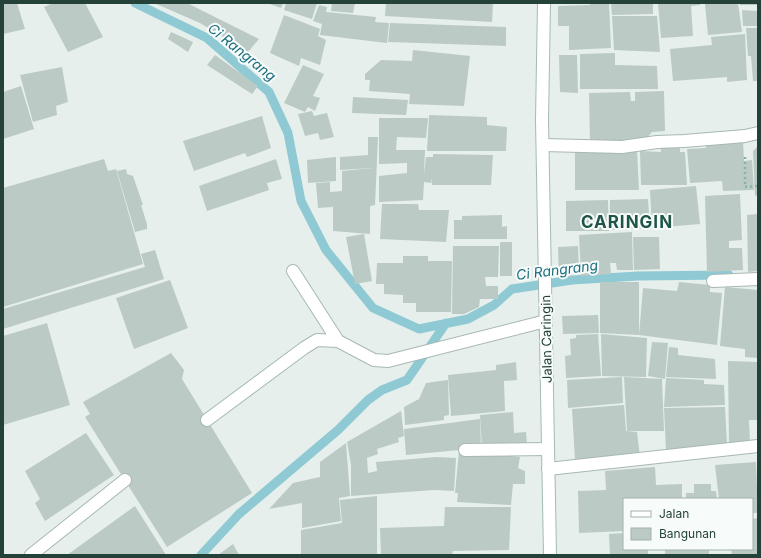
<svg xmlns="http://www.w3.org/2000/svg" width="761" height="558" font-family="Inter,sans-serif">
  <rect width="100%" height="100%" fill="#e6efeb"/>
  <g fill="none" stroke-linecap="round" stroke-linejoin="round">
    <path stroke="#8ec9d4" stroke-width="9" d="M135,3L207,38L269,92L288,133L301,201L326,250L373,308L419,329L468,319L494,305L512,289L572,280L638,276L729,275
      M201,555L239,514L338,430L368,400L382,390L407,380L446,323"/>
  </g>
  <path fill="#bbcac4" d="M3,3H17L25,29L3,34Z
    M53,3H85L103,37L68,52L44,7Z
    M154,3H187L259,39L248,52L200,23Z
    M267,3H283L281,8Z
    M286,3H317L312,19L284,10Z
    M332,3H355L353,13L331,11Z
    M386,3H493L492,22L385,16Z
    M590,3H609L611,48L569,50V26H558V6L590,5Z
    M611,3H653V14L612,15Z
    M658,3H700V5L691,6L693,36L661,38Z
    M711,3H738L742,32L708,35L705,4Z
    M740,3H758V5H740Z
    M319,5L327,7L326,12L376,17L375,22L389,23L387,43L320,35L322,24L313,21Z
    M742,10L758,11V26H743Z
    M284,15L320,29L318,36L326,40L320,65L301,58L299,66L270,53Z
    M612,16H657L660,52L614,50Z
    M390,23L506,27V46L388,42Z
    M746,28H758V81H753L751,56H748Z
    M171,32L193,42L188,52L168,39Z
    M745,34L747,80L727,82V77L673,81L670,49L712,45L711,37Z
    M413,50L470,56L464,106L409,104L410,94L369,91L370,80H365V74L381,60L412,61Z
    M615,53V65L657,66L658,89H580V54Z
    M215,55L258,86L252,94L207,65Z
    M559,55H577L578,93L560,92Z
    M303,65L324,74L313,96L320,98L315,111L308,107L305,112L284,103Z
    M62,67L68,102L56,106L57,115L33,122L20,75Z
    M21,86L34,129L3,139V92Z
    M664,91L665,131L652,132L645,140L590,141L589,93L630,92L631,101H635V92Z
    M353,97L408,100L406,115L352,113Z
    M312,111L314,116L327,113L334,137L320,140L318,133L305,136L298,114Z
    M429,115L487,117V125L507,127L506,151H427Z
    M262,116L271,148L247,157L245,153L194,171L183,141Z
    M379,118H428L426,138L397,137L396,150H425L424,175L426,157H433V154L493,155L491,185H432L431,178V183L424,182L423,200L379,202V176L407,173V163L379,164Z
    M368,137H378L375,205L370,206V234L333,231V207L318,208L316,183L330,182V192L342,191V171L373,168L340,170V157L368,155Z
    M743,140L744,161L752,160L754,190L723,191L722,181L690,183L687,149L706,148V142Z
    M680,145V152H685L687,185H641L640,151L661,152V146Z
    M758,146V195L755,196L753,151Z
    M575,149L637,150L639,190H575Z
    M336,157V181L308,183L307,160Z
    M104,159L108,171L116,169L143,264L3,307V188Z
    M276,159L282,179L267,183L269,190L207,211L199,186Z
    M126,169L127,174L133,176L143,205H141L147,224V229L135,232L117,171Z
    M696,186L700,224L652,228L650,190Z
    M740,194L742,240L729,241V248H742L743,270L707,272L705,196Z
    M648,199L650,228L610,230V200Z
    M608,200L609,231H566V201Z
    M382,204H418L419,210H449L446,242L380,239Z
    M758,214V271L748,272L747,215Z
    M502,215V227L507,226V239H454V220H462V216Z
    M632,232L633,270H617L616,263H610L611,274L581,276L579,235Z
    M364,234L372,281L355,284L346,237Z
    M633,237H659L660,269L634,270Z
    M500,242H512V276H500Z
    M453,246H499L498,277H485L486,286H498V299H480L479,307L464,314H452Z
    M578,246L579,269H572L571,277H559L558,247Z
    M155,250L164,279L3,329V309L145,267L141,254Z
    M403,256H428V261H452L451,312H416V303H403V295L384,294V284H376L377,263H403Z
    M170,280L188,328L134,349L116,298Z
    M600,282H639V335L600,333Z
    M679,282L710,285V292L722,293L717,345L639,335L643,288L677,291Z
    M725,287L758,290V358L745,357V349L720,346Z
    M598,315L599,333L563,334L562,316Z
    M47,323L70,405L3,425V336Z
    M598,334L601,376L566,378L565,356L571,355L570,339L576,338V335Z
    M601,334L647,338L646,377L602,376Z
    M652,342L668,343L665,379L648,376Z
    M669,347L678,348V355L715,359L716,379L666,377Z
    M171,353L184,370L182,379L252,493L167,547L85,417L90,414L83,402Z
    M728,361L758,362V420H749L750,443L729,444Z
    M516,362L517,380L504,381L505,411L451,416L448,375L496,370V365Z
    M622,377L623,403L568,408L567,380Z
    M624,377L662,379L664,431H627Z
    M666,378L704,380V384L724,385L725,405L664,407Z
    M448,380L449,415L444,416V420L405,425L404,407L419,399L426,383Z
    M624,405L626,431L637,432L640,457L575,460L572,409Z
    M725,407L727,444L666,450L664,408Z
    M401,411L404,436L398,438L399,442L377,449L378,454L367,458L368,473L377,471L376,462L436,457L456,458L454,491L434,490L351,496V465L347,442Z
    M513,412L514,433L526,432L527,445L482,448L480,415Z
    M480,419L481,448L406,455L404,429Z
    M86,433L114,475L45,521L35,503L40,499L25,471Z
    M346,443L350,496L339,498L341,521L302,528V503L269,509L293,483L320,477V462Z
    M459,451L520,457L518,468L525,471V484H513L511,505L457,502L458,493H455Z
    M756,462L758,513H752V499H719L715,465Z
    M655,467L656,485L682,484V499H624V531L579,533L578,491L606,490L605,471Z
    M694,484H711V491H716L717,499H686V493H694Z
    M377,496V555H301V530L342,523L340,500Z
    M135,506L166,555H67Z
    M445,507H511L509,550L453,551L452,555H381L380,528L444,526Z
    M758,518V555H732L731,549H752V519Z
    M624,533V549H648V555H610L609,534Z
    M233,544L239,555H218Z
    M665,549H709V555H665Z"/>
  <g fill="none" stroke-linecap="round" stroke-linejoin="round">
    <defs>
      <path id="service" d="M293,271L338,341
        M207,420L304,348L317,340L338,341L374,360L388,361L546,321
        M31,555L125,480"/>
      <path id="minor" d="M543,145L622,147L657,142L684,141L745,136L758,133
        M713,281L758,279
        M465,450L548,449
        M548,469L758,446"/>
      <path id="secondary" d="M544,3L542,120L550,555"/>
    </defs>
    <use href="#service" stroke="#a8b8b2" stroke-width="14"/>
    <use href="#minor" stroke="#a8b8b2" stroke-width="14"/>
    <use href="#secondary" stroke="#a4bbb3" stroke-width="14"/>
    <path stroke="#86b3a5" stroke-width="2.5" stroke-dasharray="2 3" stroke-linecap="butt" d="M745,157V187L758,186"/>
    <use href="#service" stroke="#fff" stroke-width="12"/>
    <use href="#minor" stroke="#fff" stroke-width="12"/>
    <use href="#secondary" stroke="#fff" stroke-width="12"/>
  </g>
  <g text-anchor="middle" stroke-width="4" stroke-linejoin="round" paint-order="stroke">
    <g font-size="13" fill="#24423a" stroke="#f7fbf9">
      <text transform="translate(546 339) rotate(-91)" y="5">Jalan Caringin</text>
    </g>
    <g font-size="14" font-style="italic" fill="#1c6f80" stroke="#f7fbf9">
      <text transform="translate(242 52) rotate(39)" y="5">Ci Rangrang</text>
      <text transform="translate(557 270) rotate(-7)" y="5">Ci Rangrang</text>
    </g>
    <g font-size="17" font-weight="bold" letter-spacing="1" fill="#1f5548" stroke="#f7fbf9">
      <text x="627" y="228">CARINGIN</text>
    </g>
  </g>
  <rect width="761" height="558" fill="none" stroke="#24423a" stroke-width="8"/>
  <rect x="623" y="498" width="130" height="52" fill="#f7fbf9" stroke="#a3b1ad"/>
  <rect x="631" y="511" width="20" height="6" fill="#ffffff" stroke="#a3b1ad"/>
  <text x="659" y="518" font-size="12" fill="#24423a">Jalan</text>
  <rect x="631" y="528" width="20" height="12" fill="#bbcac4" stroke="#a3b1ad"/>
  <text x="659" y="538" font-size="12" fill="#24423a">Bangunan</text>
</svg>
